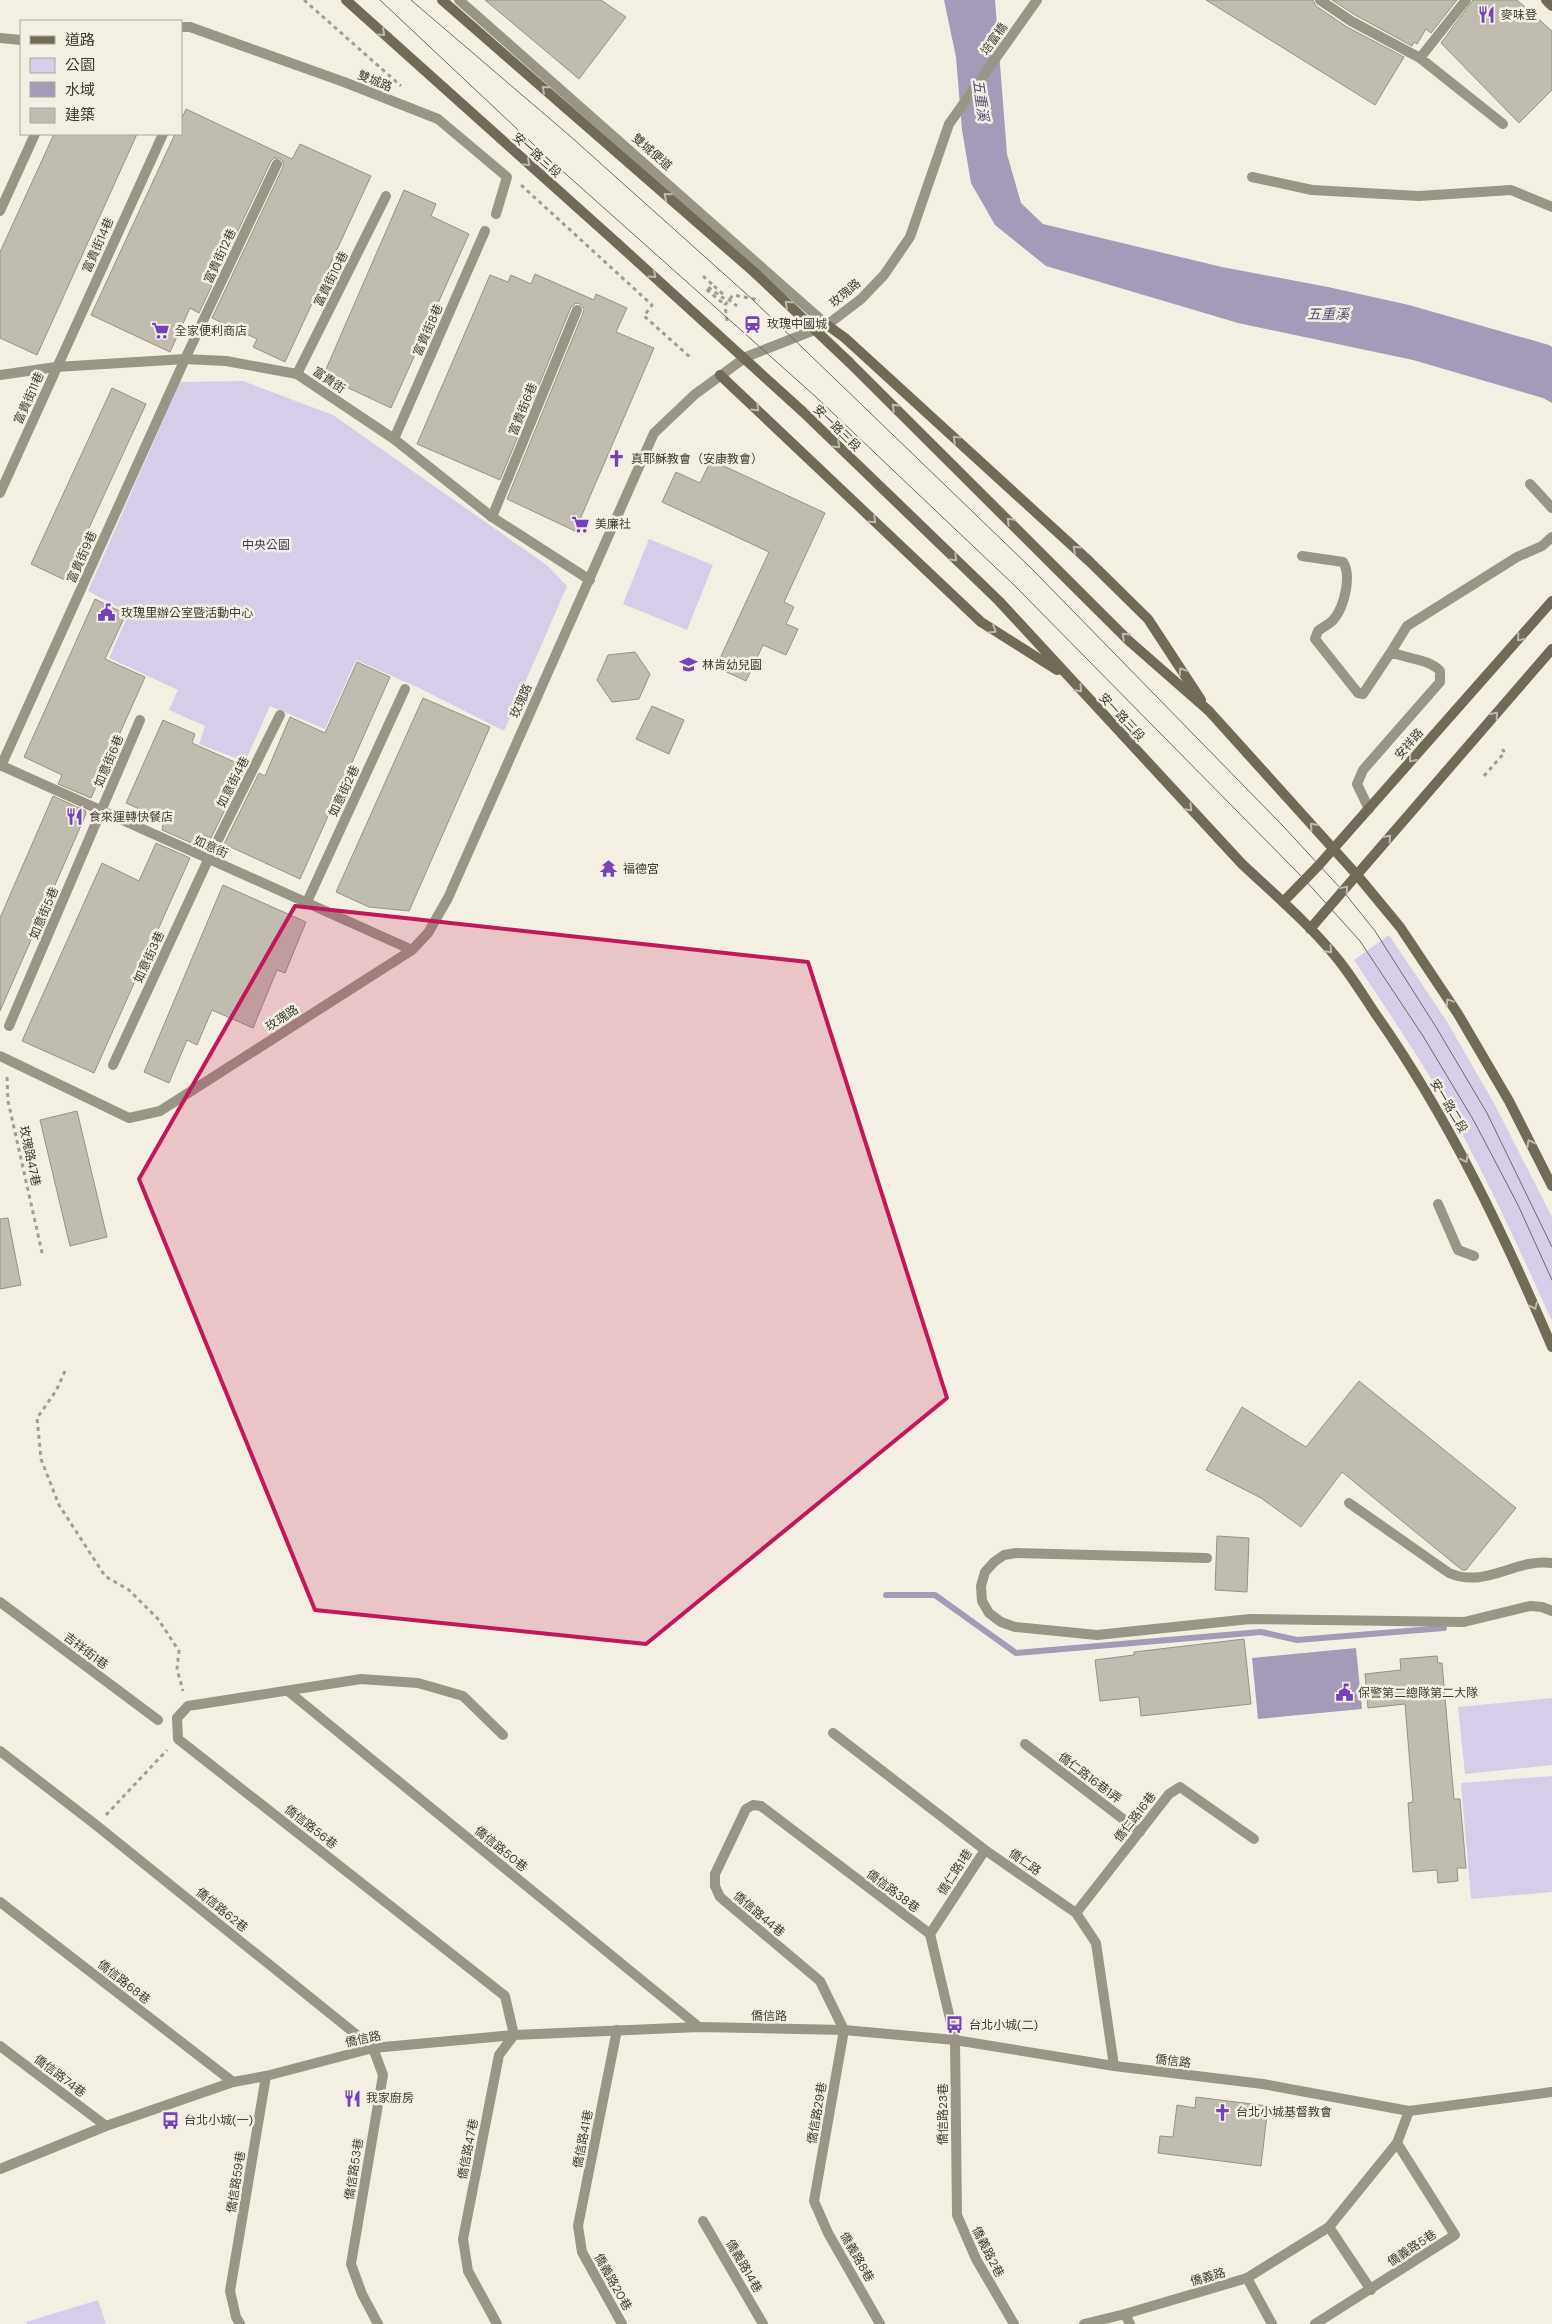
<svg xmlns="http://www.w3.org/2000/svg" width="1552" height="2324" font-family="'DM Sans','Noto Sans TC',sans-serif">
  <rect width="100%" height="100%" fill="#f3f0e3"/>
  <path fill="#d6cee8" d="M243,381L333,415L548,566L567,586L504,731L419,688L356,660L325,729L270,706L245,762L199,744L205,726L169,710L178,690L109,658L129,613L88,591L180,382Z
    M649,539L713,565L687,630L623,604Z
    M1389,935L1446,1020L1495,1105L1552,1217V1321C1523,1257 1494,1193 1461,1132C1430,1072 1391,1016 1354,960Z
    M1552,1698V1765L1465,1774L1458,1707Z
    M1552,1776V1892L1471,1899L1461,1783Z
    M98,2300L106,2324H27L26,2322Z"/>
  <path fill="#a49bb9" d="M944,0H995L1007,154L1021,203L1043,224L1222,267L1328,287L1409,305L1549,345L1552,347V403L1543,398L1413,360L1238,323L1046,266L995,225L971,183L962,130L956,57Z
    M1356,1648L1362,1709L1258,1719L1252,1658Z"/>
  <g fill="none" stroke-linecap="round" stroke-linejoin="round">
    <path stroke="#a49bb9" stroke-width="6" d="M886,1595H935L1016,1653L1261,1632L1297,1640L1444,1628"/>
  </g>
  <path fill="#c0bdb0" stroke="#959286" d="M485,0H601L626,17L579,79Z
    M1206,0H1313L1316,6L1347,27L1404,57L1375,105Z
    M1332,0H1457L1431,33L1426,29L1417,44L1414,42L1412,46L1355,15Z
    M1473,0H1517L1552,31V90L1519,123L1441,43Z
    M186,109L292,159L300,144L371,176L285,362L253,347L257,339L212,318L283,167V161L279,158H274L271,161L199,313L190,308L170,352L91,315L175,134H181V120Z
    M54,134H137L37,355L0,338V252Z
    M404,190L436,204L431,216L469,234L391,408L323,376Z
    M535,274L594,300L596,294L627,308L616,332L654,348L575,531L507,499L583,313L584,309L580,304L576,303L571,307L500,480L417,444L490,275L508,282L511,275L531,284Z
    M112,388L146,404L65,580L31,564Z
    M711,460L825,513L784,602L794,607L786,624L798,629L786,655L763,645L746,681L716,667L769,552L662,502L676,472L700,483Z
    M95,599L126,614L105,659L145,677L91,798L58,784L62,775L24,757Z
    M635,652L650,674L639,699L612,702L597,680L608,655Z
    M357,662L390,677L300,879L224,844L259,773L265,776L290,717L325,733Z
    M423,698L490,727L409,911L369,907L336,892Z
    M652,706L684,720L669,754L636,739Z
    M163,720L195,734L192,743L246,767L211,838L204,835L202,840L199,838L196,845L162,830L164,820L126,803Z
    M53,796L86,811V814L0,1011V918Z
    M156,843L190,858L94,1073L22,1041L102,863L139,881Z
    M223,885L306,922L285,973L277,970L253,1028L212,1010L197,1045L187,1040L169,1083L144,1072Z
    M77,1111L107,1237L70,1246L40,1120Z
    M8,1218L21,1285L0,1289V1219Z
    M1359,1381L1516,1508L1466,1570H1462L1342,1472L1301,1527L1261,1498L1206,1470L1242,1407L1306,1447Z
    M1217,1536L1249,1538L1247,1592L1215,1590Z
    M1244,1639L1251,1704L1141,1716L1139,1697L1100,1701L1095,1660L1134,1655V1652Z
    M1437,1656L1438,1663H1442L1454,1799H1460L1466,1868H1457L1458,1881L1438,1883L1437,1870L1413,1872L1408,1803L1413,1802L1405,1704L1368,1708L1365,1674L1401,1670L1400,1659Z
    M1196,2097L1268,2106L1261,2166L1158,2153L1160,2136L1173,2137L1177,2105L1195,2108Z"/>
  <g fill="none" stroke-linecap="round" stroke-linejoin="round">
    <path stroke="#a09e95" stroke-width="3" stroke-dasharray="4 4" stroke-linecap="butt" d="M304,0L401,86
      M521,185L652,305L644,316L691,358
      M703,276L714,286
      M714,286L725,296L723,298L708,287L706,289L725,305
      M728,299L737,306
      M727,321L725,305L733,295L760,300
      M1484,776L1505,752L1499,747
      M7,1077L8,1101L43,1257
      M65,1371L56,1391L37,1418L41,1459L59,1505L105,1576L129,1590L158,1619L179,1651L177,1669L183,1691
      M106,1815L167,1750"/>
    <path stroke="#999688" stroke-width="10" d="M1320,0L1351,21L1420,58L1503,124
      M1420,58L1466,0
      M0,211L35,134
      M297,374L386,196
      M394,439L485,231
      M1530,484L1552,508
      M0,493L163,134
      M492,517L577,310
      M1302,556L1343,562C1352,576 1344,607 1334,619C1330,624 1323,627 1318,631L1315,639L1358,693L1363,694L1391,652C1407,659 1430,659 1440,671V682L1363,770L1357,784L1369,809
      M1391,652L1407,626L1517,557L1542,546L1552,537
      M1,766L185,359L277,164
      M306,904L405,689
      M1438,1204L1458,1250L1474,1256
      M1349,1503L1449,1573C1486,1589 1515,1558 1552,1563
      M1207,1558L1016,1553L1004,1555L994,1562L985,1572L981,1586L982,1601L989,1613L1001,1622L1015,1627L1097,1635L1250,1619L1464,1622L1530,1606L1542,1607L1552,1611
      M288,1691L699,2027
      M833,1733L985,1850L1076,1913L1096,1943L1114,2066
      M1025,1744L1140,1832
      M0,1751L96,1825L373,2048L383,2075L351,2264L362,2294L378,2324
      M0,1902L233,2082
      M1076,1913L1169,1794L1180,1787L1254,1839
      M930,1934L985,1850
      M617,2030L578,2226L582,2252L622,2324
      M703,2221L763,2324
      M1329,2227L1371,2290
      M1247,2278L1272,2324
      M1125,2314L1130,2324
      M240,2324L236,2317L230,2291L266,2076
      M497,2324L468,2271L463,2239L499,2055L514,2035L505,1996L178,1739L177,1718L188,1706L361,1679L418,1683L463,1696L503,1735
      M880,2324L828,2233L814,2201L844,2030L820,1981L720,1897L715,1886V1874L746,1809L753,1805L761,1806L930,1934L955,2040L957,2215L976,2259L1014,2324
      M1315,2324L1455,2235L1397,2143"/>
    <path stroke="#999688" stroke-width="10" d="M459,0L827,325
      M181,27H190L344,82L438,119L507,177L496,214
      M0,38L21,40
      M1252,177L1312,190L1419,196L1511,190L1552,207
      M0,375L56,367L185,359L226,361L297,374L394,439L492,517L590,580
      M0,765L412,950
      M9,1026L140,720
      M0,1056L129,1118L160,1111L412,950L428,933L448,898L654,433L694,395L746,357L827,325L861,299L884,275L910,237L949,124L1037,0
      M113,1065L208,860L280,715
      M0,1602L158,1720
      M0,2046L106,2126
      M0,2169L106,2126L233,2082L266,2076L373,2048L514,2035L699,2027L844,2030L955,2040L1114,2066L1263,2084L1409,2111L1552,2092
      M1084,2324L1125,2314L1247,2278L1329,2227L1397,2143L1409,2111"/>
    <path stroke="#6f6b57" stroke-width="10" d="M346,0L617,243
      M1546,0L1552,6
      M827,325L845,338L1089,561L1148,619L1201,700
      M849,362L1128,640L1209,711L1357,875L1400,927L1458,1014L1509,1101L1552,1186
      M720,375L981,622L1057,670
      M802,411L999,601L1242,864C1274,894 1308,923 1336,957C1351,975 1364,997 1377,1016C1449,1119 1503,1232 1552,1347
      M1283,902L1319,865L1552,601
      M1310,929L1552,649"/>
    <path stroke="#6b6a63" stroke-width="1" d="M380,0L549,159L816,397L1014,585L1305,880L1360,941L1423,1036L1474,1121L1518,1205L1552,1280
      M411,0L570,136L752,299L1031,568L1283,826L1343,891L1375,931L1436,1027L1487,1113L1552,1247"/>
    <path stroke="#6f6b57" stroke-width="10" d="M442,0L754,272L849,362
      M617,243L802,411"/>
  </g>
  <defs><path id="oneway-chevron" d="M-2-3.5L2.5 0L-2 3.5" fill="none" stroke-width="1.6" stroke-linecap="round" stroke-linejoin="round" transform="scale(1.25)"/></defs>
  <g stroke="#bebbab">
    <use href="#oneway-chevron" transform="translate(382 33) rotate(42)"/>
    <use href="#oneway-chevron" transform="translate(545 89) rotate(-139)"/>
    <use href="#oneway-chevron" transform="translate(527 163) rotate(42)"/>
    <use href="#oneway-chevron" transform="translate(667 196) rotate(-139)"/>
    <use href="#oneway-chevron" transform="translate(653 275) rotate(42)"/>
    <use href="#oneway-chevron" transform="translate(788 304) rotate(-137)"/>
    <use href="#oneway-chevron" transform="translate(895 407) rotate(-135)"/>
    <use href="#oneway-chevron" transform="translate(756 408) rotate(44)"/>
    <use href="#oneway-chevron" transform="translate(956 439) rotate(-137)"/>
    <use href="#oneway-chevron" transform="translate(837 445) rotate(44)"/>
    <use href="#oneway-chevron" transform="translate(873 520) rotate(44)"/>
    <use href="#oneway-chevron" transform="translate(1010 521) rotate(-135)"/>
    <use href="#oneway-chevron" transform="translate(1076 549) rotate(-137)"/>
    <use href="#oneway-chevron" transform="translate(954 558) rotate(44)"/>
    <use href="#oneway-chevron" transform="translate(993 630) rotate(32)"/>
    <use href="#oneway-chevron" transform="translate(1125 636) rotate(-136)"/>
    <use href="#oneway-chevron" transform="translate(1520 638) rotate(131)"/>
    <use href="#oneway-chevron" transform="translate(1182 671) rotate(-123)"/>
    <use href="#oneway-chevron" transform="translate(1079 689) rotate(47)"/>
    <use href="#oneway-chevron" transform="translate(1495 715) rotate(-49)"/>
    <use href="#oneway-chevron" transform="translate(1412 759) rotate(131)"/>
    <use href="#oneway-chevron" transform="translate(1189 808) rotate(47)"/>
    <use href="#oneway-chevron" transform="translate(1313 826) rotate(-132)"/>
    <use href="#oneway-chevron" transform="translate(1388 838) rotate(-49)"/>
    <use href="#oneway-chevron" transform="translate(1345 889) rotate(-50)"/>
    <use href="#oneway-chevron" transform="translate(1329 950) rotate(47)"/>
    <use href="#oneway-chevron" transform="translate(1449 1002) rotate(-124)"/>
    <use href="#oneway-chevron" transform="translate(1530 1143) rotate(-117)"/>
    <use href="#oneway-chevron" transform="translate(1465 1159) rotate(63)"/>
    <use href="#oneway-chevron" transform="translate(1534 1306) rotate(66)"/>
  </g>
  <path fill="#c2185b" fill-opacity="0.2" stroke="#c2185b" stroke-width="4" stroke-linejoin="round" d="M295,906L808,962L947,1398L646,1644L315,1610L139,1179Z"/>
  <defs>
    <symbol id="restaurant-bare" viewBox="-9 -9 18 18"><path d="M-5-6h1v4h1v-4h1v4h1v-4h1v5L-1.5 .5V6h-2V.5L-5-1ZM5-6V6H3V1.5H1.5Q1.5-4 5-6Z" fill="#7542ba" stroke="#f3f0e3" stroke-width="2.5" paint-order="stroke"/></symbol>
    <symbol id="station-bare" viewBox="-9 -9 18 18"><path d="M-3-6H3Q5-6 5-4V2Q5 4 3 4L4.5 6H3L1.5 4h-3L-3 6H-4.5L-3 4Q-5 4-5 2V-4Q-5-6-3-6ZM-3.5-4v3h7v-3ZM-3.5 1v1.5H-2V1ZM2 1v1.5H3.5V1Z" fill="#7542ba" stroke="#f3f0e3" stroke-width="2.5" paint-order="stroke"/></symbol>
    <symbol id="supermarket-bare" viewBox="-9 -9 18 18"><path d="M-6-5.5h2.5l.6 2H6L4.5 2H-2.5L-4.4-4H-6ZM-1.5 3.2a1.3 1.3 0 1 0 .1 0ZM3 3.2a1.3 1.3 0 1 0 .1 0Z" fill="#7542ba" stroke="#f3f0e3" stroke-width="2.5" paint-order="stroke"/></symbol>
    <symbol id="church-bare" viewBox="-9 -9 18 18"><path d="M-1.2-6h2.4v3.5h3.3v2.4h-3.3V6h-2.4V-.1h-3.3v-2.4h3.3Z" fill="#7542ba" stroke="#f3f0e3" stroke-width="2.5" paint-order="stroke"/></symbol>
    <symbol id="civic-bare" viewBox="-9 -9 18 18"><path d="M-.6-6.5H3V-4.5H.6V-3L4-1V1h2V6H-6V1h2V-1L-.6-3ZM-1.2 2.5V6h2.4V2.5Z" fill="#7542ba" stroke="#f3f0e3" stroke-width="2.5" paint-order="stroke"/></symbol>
    <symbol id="school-bare" viewBox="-9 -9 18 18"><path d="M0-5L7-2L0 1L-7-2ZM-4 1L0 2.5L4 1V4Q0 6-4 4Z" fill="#7542ba" stroke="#f3f0e3" stroke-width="2.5" paint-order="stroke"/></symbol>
    <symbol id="temple-bare" viewBox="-9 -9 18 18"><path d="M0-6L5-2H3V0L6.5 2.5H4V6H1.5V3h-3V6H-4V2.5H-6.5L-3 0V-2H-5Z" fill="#7542ba" stroke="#f3f0e3" stroke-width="2.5" paint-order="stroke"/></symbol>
    <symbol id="bus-bare" viewBox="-9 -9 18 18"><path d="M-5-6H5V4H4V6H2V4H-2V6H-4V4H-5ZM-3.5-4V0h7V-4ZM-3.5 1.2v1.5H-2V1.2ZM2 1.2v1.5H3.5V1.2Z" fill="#7542ba" stroke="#f3f0e3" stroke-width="2.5" paint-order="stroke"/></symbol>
  </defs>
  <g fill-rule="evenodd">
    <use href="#restaurant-bare" x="1474" y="2" width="25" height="25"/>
    <use href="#station-bare" x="740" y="312" width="25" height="25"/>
    <use href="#supermarket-bare" x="148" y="318" width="25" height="25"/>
    <use href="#church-bare" x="604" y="446" width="25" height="25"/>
    <use href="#supermarket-bare" x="568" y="512" width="25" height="25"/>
    <use href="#civic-bare" x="94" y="600" width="25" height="25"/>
    <use href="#school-bare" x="676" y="652" width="25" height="25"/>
    <use href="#restaurant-bare" x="62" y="804" width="25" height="25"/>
    <use href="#temple-bare" x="596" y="856" width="25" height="25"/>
    <use href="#civic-bare" x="1332" y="1680" width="25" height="25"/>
    <use href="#bus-bare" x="942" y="2012" width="25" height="25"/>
    <use href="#restaurant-bare" x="340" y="2086" width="25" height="25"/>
    <use href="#church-bare" x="1210" y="2100" width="25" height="25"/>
    <use href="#bus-bare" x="158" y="2108" width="25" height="25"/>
  </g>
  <g text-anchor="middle" stroke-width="5" stroke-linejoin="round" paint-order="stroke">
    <g font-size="12" fill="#3c3b36" stroke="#f3f0e3" text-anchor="start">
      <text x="1501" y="19">麥味登</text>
      <text x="767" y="328">玫瑰中國城</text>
      <text x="175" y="335">全家便利商店</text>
      <text x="631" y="463">真耶穌教會（安康教會）</text>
      <text x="595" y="528">美廉社</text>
      <text x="121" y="617">玫瑰里辦公室暨活動中心</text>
      <text x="702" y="669">林肯幼兒園</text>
      <text x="89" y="821">食來運轉快餐店</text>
      <text x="623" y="873">福德宮</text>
      <text x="1358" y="1697">保警第二總隊第二大隊</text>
      <text x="969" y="2029">台北小城(二)</text>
      <text x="366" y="2102">我家廚房</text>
      <text x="1236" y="2116">台北小城基督教會</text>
      <text x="184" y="2124">台北小城(一)</text>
    </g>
    <g font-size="12" fill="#3c3b36" stroke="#f3f0e3">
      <text transform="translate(994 39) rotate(-55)" y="4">培富橋</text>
      <text transform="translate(375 81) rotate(22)" y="4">雙城路</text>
      <text transform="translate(652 152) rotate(41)" y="4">雙城便道</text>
      <text transform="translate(537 155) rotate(42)" y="4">安一路三段</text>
      <text transform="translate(98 245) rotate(-66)" y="4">富貴街14巷</text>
      <text transform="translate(220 256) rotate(-65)" y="4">富貴街12巷</text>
      <text transform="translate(331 279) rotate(-63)" y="4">富貴街10巷</text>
      <text transform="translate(845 293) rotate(-40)" y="4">玫瑰路</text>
      <text transform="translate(428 330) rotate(-66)" y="4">富貴街8巷</text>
      <text transform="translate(329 380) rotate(34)" y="4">富貴街</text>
      <text transform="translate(29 398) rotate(-66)" y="4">富貴街11巷</text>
      <text transform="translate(523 409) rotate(-68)" y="4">富貴街6巷</text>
      <text transform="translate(837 428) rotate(44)" y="4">安一路三段</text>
      <text transform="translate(82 557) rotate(-66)" y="4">富貴街9巷</text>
      <text transform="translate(521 701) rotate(-66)" y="4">玫瑰路</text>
      <text transform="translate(1122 717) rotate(47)" y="4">安一路三段</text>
      <text transform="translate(1409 744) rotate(-49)" y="4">安祥路</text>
      <text transform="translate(109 761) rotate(-67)" y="4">如意街6巷</text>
      <text transform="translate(233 782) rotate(-63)" y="4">如意街4巷</text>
      <text transform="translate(344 791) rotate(-65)" y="4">如意街2巷</text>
      <text transform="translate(211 847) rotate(24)" y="4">如意街</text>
      <text transform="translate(44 913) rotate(-67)" y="4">如意街5巷</text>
      <text transform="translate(149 957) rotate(-65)" y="4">如意街3巷</text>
      <text transform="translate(282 1018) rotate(-33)" y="4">玫瑰路</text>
      <text transform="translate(1449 1106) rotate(59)" y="4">安一路二段</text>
      <text transform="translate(30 1156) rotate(78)" y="4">玫瑰路47巷</text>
      <text transform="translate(86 1651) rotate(37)" y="4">吉祥街1巷</text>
      <text transform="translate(1090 1778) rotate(37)" y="4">僑仁路16巷1弄</text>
      <text transform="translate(1135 1817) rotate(-52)" y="4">僑仁路16巷</text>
      <text transform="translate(311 1827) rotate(38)" y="4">僑信路56巷</text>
      <text transform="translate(501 1849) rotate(39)" y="4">僑信路50巷</text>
      <text transform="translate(1025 1862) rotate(35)" y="4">僑仁路</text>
      <text transform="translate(955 1872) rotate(-57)" y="4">僑仁路1巷</text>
      <text transform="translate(893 1891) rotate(37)" y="4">僑信路38巷</text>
      <text transform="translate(222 1910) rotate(39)" y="4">僑信路62巷</text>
      <text transform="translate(759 1914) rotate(40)" y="4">僑信路44巷</text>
      <text transform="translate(124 1982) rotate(38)" y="4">僑信路68巷</text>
      <text transform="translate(769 2016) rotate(1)" y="4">僑信路</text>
      <text transform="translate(363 2039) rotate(-12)" y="4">僑信路</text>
      <text transform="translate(1173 2061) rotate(7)" y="4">僑信路</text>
      <text transform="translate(60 2076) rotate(37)" y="4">僑信路74巷</text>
      <text transform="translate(817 2113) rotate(-80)" y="4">僑信路29巷</text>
      <text transform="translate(943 2114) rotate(-90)" y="4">僑信路23巷</text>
      <text transform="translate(583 2139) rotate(-79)" y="4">僑信路41巷</text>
      <text transform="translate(468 2149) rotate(-79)" y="4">僑信路47巷</text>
      <text transform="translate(354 2169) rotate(-81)" y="4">僑信路53巷</text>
      <text transform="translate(236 2182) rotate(-81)" y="4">僑信路59巷</text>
      <text transform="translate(1412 2248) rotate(-33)" y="4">僑義路5巷</text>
      <text transform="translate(988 2252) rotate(63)" y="4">僑義路2巷</text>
      <text transform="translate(857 2257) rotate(60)" y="4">僑義路8巷</text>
      <text transform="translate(744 2266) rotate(60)" y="4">僑義路14巷</text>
      <text transform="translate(1208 2277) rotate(-16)" y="4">僑義路</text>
      <text transform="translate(613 2282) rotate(61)" y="4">僑義路20巷</text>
    </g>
    <g font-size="12" fill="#463762" stroke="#f3f0e3">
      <text x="266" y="549">中央公園</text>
    </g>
    <g font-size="14" font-style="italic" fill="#594a77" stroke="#f3f0e3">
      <text transform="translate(981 100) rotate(82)" y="5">五重溪</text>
      <text x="1328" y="319">五重溪</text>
    </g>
  </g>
  <rect x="20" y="20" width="162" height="115" fill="#f3f0e3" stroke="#aaa89e"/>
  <rect x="30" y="36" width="25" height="8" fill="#6f6b57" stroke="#aaa89e"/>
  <text x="65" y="45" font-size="15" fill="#3c3b36">道路</text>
  <rect x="30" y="58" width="25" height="15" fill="#d6cee8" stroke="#aaa89e"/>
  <text x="65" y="70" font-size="15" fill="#3c3b36">公園</text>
  <rect x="30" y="82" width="25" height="15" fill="#a49bb9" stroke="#aaa89e"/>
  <text x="65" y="95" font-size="15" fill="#3c3b36">水域</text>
  <rect x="30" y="108" width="25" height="15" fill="#c0bdb0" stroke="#aaa89e"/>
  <text x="65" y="120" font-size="15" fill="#3c3b36">建築</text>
</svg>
